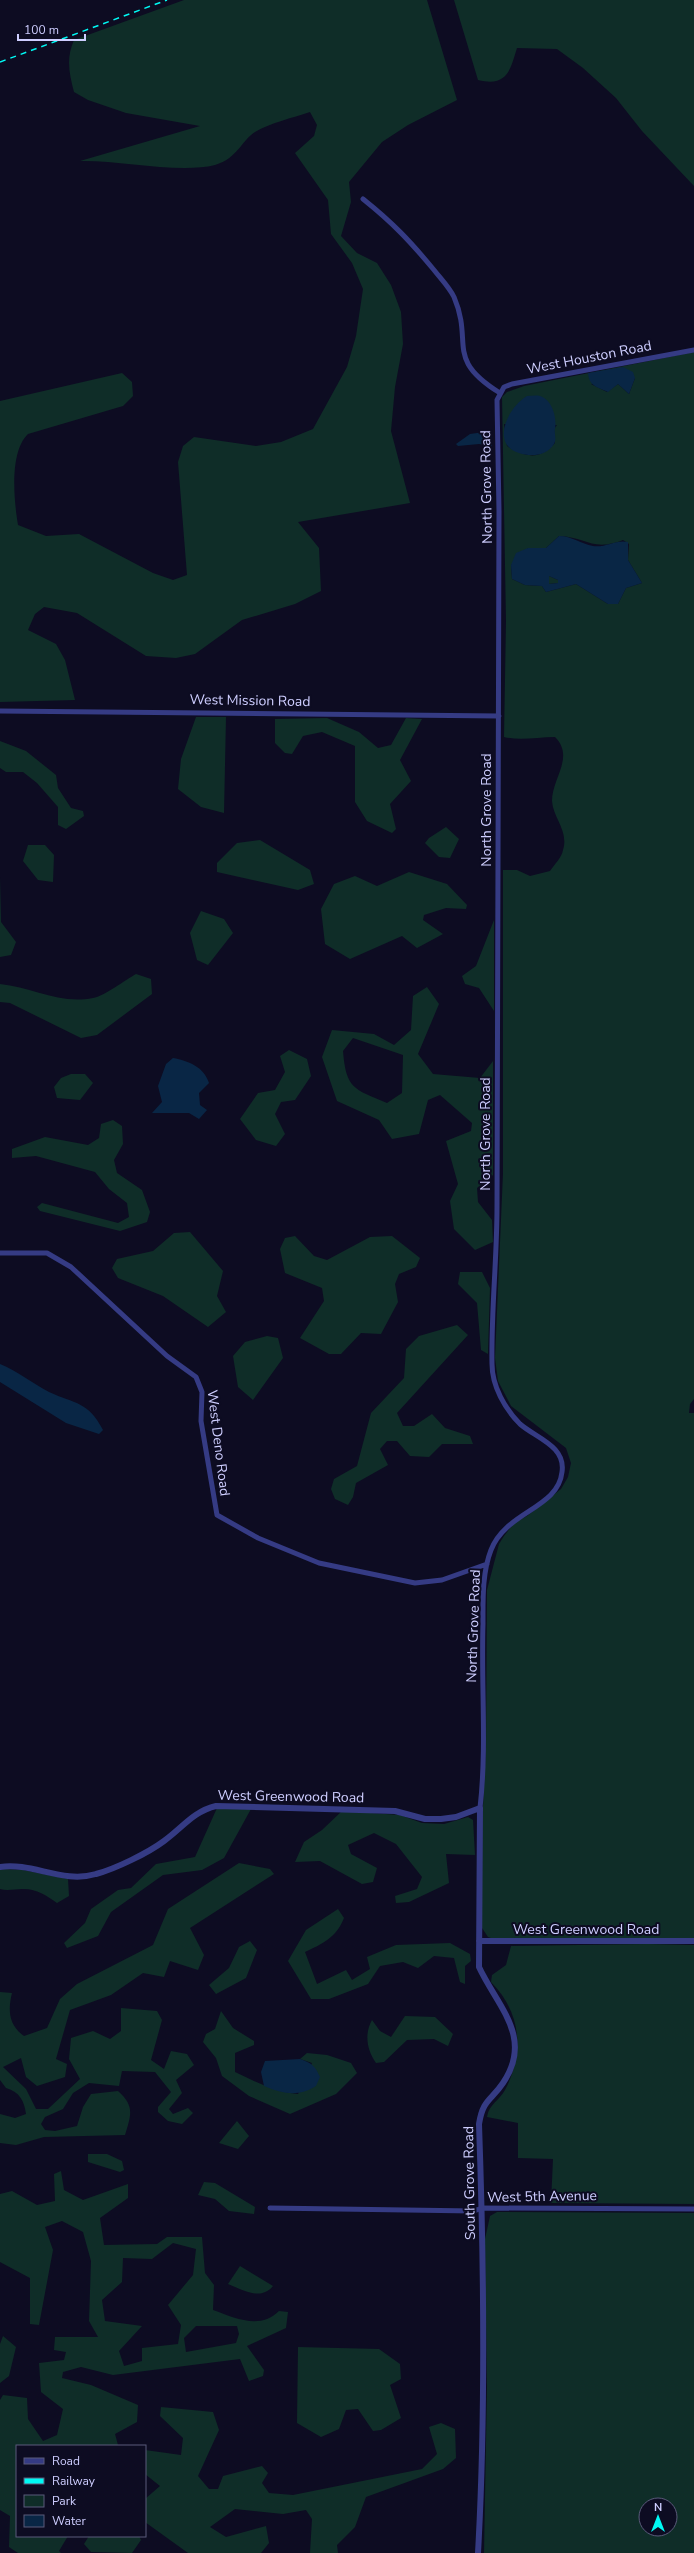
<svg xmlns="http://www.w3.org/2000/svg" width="694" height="2553" font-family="'Nunito Sans',sans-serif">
  <rect width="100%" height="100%" fill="#0d0c22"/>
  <path fill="#0f2d28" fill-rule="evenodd" d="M184,0H427L457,100L408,125L382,142L349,182L351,202L341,236L357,253L377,263L391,285L401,312L403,344L395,387L391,431L410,503L298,522L319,548L321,591L295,604L242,620L195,654L176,658L146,656L77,613L44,607L35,614L28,630L56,644L65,660L75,700L0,702V401L122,373L132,382L133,396L123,406L28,434C9,452 14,501 18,525L46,536L79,534L153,573L173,580L187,575L178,462L183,446L194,437L256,446L281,442L313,429L347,367L356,336L363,289L352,263L331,234L328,200L295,153L314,136L317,125L310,112C292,118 270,123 255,132C241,141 238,158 215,165C179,174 120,160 80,161L200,126L126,113L88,100L74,92C69,73 66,58 74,40Z
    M454,0H694V186L642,131L616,98L583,68L557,49L517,48C510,71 507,87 478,80Z
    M694,352V1399L690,1404L689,1413H694V1939L491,1938L488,1937L482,1928L481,1845L486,1748L487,1590L499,1544L504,1536L514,1523L527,1516L561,1489L568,1477L571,1463L566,1448L511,1406L498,1381L495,1358L503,1173V870H517L530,876L550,871C554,865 562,857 563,850C569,831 553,818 552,801C552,778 575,757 555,737C537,737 521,741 504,737L506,621L502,397L507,392L524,386ZM635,378L629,394L618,384L607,392L591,384ZM504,424L557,425L554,429L555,443C539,461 525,457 507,446ZM559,536C586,537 593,552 623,540L629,544L628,560L642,583L626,588L618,604H608L576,584L546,592L542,586L525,585L512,579L511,565L528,548H546Z
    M549,576L558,580V583L549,584L547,579Z
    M196,717H226L224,813L201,807L178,789L181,759Z
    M327,718L359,732L378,748L391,745L406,718L422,719L400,760L411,781L390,804L396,829L392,833L367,821L355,802V746L322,732L303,736L292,754L285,753L275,743V719Z
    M0,741L26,751L56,775L58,788L71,808L83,811L84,816L66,829L58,825V807L37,783L23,772H6L0,768Z
    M446,827L459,839L450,858L439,857L425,843L429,838Z
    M260,840L310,870L314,884L298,890L217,872V863L237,843Z
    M28,845H45L54,855L53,882L38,880L23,861Z
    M409,872L447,884L467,905L466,909L446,908L424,915L423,920L443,934L417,948L402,936L350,959L325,944L321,909L334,884L355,876L377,886Z
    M0,877L1,922L16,942L11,955L0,957Z
    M201,911L224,919L233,933L208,965L197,960L190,933Z
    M494,920V1011L479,988L465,984L462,976L476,966Z
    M136,974L151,979L152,994L97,1035L81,1038L10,1003L0,1002V984C32,987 60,1005 93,998C105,996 125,980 136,974Z
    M427,987L439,1004L418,1054L433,1074L480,1078L493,1061V1175L477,1188L478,1202L492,1220L493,1242L475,1250L454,1229L450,1201L458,1184L446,1141L471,1131L472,1123L440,1095L428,1100L419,1134L392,1139L379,1120L337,1101L322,1057L332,1030L374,1034L394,1045L411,1030L413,996ZM353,1038L403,1055L402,1093L387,1103C354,1089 346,1089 343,1051Z
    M289,1050L307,1059L311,1076L295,1100L281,1102L275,1114L285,1134L276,1146L256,1140L240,1119L258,1093L275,1090L285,1072L280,1056Z
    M71,1074H85L93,1083L80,1100L57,1098L54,1087L61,1078Z
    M113,1120L122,1126L123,1144L114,1160L117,1173L142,1190L150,1212L147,1222L120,1231L40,1211L37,1207L42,1203L118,1223L129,1217L127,1203L109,1189L95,1172L36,1156L12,1158V1149L45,1137L88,1145L99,1138L101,1124Z
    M190,1232L223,1271L217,1296L226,1312L208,1327L163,1296L118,1278L112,1268L117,1259L153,1251L174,1233Z
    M295,1236L314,1256L327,1260L370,1237L392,1236L420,1258L416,1267L399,1274L395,1284L398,1302L381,1334L361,1333L341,1354H329L300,1338L324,1301L322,1288L285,1273L280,1249L285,1238Z
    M460,1272H482L490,1288L488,1354L481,1350L477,1303L458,1284Z
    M457,1325L468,1335L397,1413L403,1426H414L432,1414L445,1428L470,1436L473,1444H442L429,1457L410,1456L397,1441H387L380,1449L388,1465L356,1483L353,1497L348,1505L335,1499L331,1489L334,1479L357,1466L371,1413L404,1378L406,1349L419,1336Z
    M267,1336L278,1338L283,1358L253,1400L238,1387L233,1356L245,1342Z
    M217,1808L251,1809L224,1858L202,1870L163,1875L111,1912L98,1936L67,1948L64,1943L85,1923L91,1909L118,1890L131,1888L156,1864L195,1857Z
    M342,1811L400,1815L422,1823L444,1824L468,1817L473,1820L475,1855L446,1854L449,1883L409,1902L396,1903L395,1896L417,1889L422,1877L396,1844L374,1833L348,1845L351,1854L377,1868L373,1882L362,1884L320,1861L295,1862L304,1842L322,1830Z
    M239,1863L270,1869L274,1874L190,1928L204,1955L198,1970L170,1961L164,1977L143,1973L111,1995L70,2010L56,2059L67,2064L65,2077L37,2086L26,2077L21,2058L3,2067L26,2089L36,2109H48L80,2079L69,2059L71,2038L93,2031L110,2039L121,2031V2008L157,2011L162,2020L151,2060L164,2069L171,2051L187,2054L194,2065L176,2080L182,2093L169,2109L173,2114L188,2108L193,2113L182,2124L168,2121L158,2112V2107L171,2092L155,2072L122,2071L119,2086L89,2083L73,2093L63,2109L45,2117L41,2124L45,2130L55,2131L77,2126L83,2107L91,2094L118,2091C135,2106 131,2115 125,2135L44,2137L16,2145L0,2143V2114L15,2118L26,2114C24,2101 20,2092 6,2088L0,2080V1992L12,1993C8,2009 8,2025 24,2036L47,2028L60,1999L77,1984L153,1945L168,1909Z
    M5,1869L23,1870L68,1879L69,1896L57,1903C46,1895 35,1888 22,1889C14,1889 8,1891 0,1889V1870Z
    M338,1909L344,1918C336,1938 322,1944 305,1952L317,1984L346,1970L352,1980L370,1969L367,1957L396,1945L450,1943L470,1954L471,1961L465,1966V1984L460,1982L454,1958L434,1956L418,1968L403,1962L380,1966L368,1984L329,1999H311L288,1961L306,1930Z
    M250,1941L257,1950L246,1978L216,1994L209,1985L229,1968L239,1947Z
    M648,1944L694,1945V2204L551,2203L553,2159L518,2158V2123L487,2117C489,2104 499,2101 505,2090C525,2052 521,2012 491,1982L492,1975L506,1965L511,1946Z
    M221,2011L233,2028L254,2041V2045L235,2053V2072C256,2082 275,2092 298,2094L312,2063L300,2059L307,2053L327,2055L351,2063L357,2073L336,2094L290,2114L249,2096L222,2076L216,2058L203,2042L206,2034L215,2029Z
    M405,2016L435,2017L453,2034L448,2046L434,2039L407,2040L384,2062L376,2063C367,2050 364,2034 372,2020L380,2031L391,2037Z
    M237,2121L249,2136L238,2149L219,2143Z
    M88,2154H107L122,2161L124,2170L120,2172L88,2162Z
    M61,2171L64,2190L83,2200L128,2184V2198L100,2218L104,2245L157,2244L167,2237H202L205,2273L214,2285L213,2310C235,2318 260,2330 279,2311L288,2312L286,2328L247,2346L264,2370L263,2376L249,2381L240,2359L113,2375L81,2367L63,2372L62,2378L91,2385L138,2405L137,2422L115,2434L118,2445L122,2446H17V2536H68L59,2551L61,2553H18L9,2547L10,2516L0,2510V2400L3,2395L27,2398L28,2419L43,2441L57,2435L63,2409L41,2392L39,2363L64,2360L66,2352L54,2350L55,2337H98L89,2321L91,2261L83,2232L62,2221L45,2227L53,2250L39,2325L30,2324V2278L0,2262V2194L12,2191L37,2205L55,2201L54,2174ZM173,2243L196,2249L193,2275L168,2305L181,2325L178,2344L142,2348V2361L124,2366L119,2351L142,2326L105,2321L102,2300L122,2282L123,2258L152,2259ZM196,2326H237L239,2334L236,2343L186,2352L184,2338Z
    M204,2182L215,2183L255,2207L254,2214L229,2211L215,2199L198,2195Z
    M497,2212L694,2213V2553H484L487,2387L485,2239L490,2216ZM646,2505H670V2529H646Z
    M240,2266L273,2286C261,2301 243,2290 228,2284Z
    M3,2336L16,2347L9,2376L0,2383V2344Z
    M298,2347L379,2349L400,2364L401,2379L390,2385L401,2418L381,2430L373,2431L358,2409L346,2410L339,2429L321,2437L297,2423Z
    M161,2407L213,2412L219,2430L198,2476L209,2489H218L223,2476L262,2466L268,2473L262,2483L269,2493L293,2495L422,2469L437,2454L429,2427L441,2423L455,2429L456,2458L443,2469L366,2497L355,2527L337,2545L338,2553H310L312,2519L306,2510L283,2514L235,2509L210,2527L226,2537L266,2526L269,2543L261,2553H188L145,2522V2499L160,2486L145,2474V2450L181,2455L183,2438L160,2416Z
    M89,2536H139L141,2540L132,2553L91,2552L84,2544Z"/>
  <path fill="#092645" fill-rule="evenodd" d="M623,367L633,372L635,378L629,394L618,384L608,392C597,387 589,386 588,373Z
    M527,396C531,396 536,395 540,396C553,400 557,419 555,429C554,433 557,439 554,444C547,456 531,457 519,453C490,444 508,407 527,396Z
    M491,431L492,446L479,444L458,446L456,444L470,434Z
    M559,536C572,536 581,544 593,546C605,548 617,539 628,542V560L642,583L626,588L618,604H608L576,584L546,592L542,586L525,585L512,579L511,565L516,553L528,548H546ZM549,576L558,580V583L549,584Z
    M173,1058C189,1061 204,1067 209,1083L199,1093L200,1105L207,1110L199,1119L189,1113H152L162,1102L158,1086L166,1064Z
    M0,1364C17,1371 32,1383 49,1392C75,1404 88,1401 103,1430L99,1434L66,1423L0,1382Z
    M300,2059C312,2063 315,2066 320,2077L316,2086C299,2097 283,2094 264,2086L261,2072L265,2061Z"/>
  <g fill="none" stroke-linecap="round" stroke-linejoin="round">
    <path stroke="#353b84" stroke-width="5" d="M363,199C393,223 410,241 434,270C441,279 449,287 454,297C474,344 444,358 500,393
      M0,711L499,716
      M0,1253H47L71,1267L167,1356L196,1377L202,1392L201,1421L217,1515L258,1538L319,1563L415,1583L442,1580L487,1564
      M480,1808C487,1747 481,1685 483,1624C483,1600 482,1573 491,1550C506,1511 558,1509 562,1472C566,1446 536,1438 520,1424C505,1409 492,1386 492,1364C491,1312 497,1259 497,1207C498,975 499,743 499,511L497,400L504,387L512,384L694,350
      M270,2208L474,2211L482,2208L694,2209"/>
    <path stroke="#353b84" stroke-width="6" d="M0,1867C32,1862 63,1884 96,1874C115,1869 148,1853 164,1841C182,1828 194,1811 216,1806L395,1811L425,1819H441L456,1817L480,1808L479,1967C497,2006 534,2037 503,2083C491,2101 483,2099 479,2124C484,2266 486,2411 478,2553
      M479,1941H694"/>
    <path stroke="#00f9f4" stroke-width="1.5" stroke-dasharray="6 5" stroke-linecap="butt" d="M0,62L167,0"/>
  </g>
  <g text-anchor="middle" stroke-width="4" stroke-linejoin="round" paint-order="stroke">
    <g font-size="14" fill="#ceceff" stroke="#0d0c22">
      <text transform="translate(589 357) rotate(-11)" y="5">West Houston Road</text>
      <text transform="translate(486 487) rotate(-91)" y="5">North Grove Road</text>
      <text transform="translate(250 700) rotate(1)" y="5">West Mission Road</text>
      <text transform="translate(486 810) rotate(-90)" y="5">North Grove Road</text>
      <text transform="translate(485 1134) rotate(-90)" y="5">North Grove Road</text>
      <text transform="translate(219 1443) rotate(83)" y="5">West Deno Road</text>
      <text transform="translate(473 1626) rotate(-88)" y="5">North Grove Road</text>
      <text transform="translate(291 1796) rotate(1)" y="5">West Greenwood Road</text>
      <text x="586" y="1934">West Greenwood Road</text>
      <text transform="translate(469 2183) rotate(-91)" y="5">South Grove Road</text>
      <text transform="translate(542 2196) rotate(-1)" y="5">West 5th Avenue</text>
    </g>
  </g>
  <rect x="16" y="2445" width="130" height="92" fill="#0d0c22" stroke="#5a5a7a"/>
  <rect x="24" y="2458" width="20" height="6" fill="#353b84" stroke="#5a5a7a"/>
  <text x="52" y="2465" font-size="12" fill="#ceceff">Road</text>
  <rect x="24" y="2478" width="20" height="6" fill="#00f9f4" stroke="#5a5a7a"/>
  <text x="52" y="2485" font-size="12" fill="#ceceff">Railway</text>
  <rect x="24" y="2495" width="20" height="12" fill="#0f2d28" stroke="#5a5a7a"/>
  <text x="52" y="2505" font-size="12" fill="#ceceff">Park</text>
  <rect x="24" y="2515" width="20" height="12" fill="#092645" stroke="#5a5a7a"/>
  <text x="52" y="2525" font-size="12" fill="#ceceff">Water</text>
  <g transform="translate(658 2517)"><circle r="19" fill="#0d0c22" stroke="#5a5a7a"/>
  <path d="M0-3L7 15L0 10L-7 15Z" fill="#00f9f4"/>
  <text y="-6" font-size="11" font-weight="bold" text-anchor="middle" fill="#ceceff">N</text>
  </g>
  <path d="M18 34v6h67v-6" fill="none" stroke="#ceceff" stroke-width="2"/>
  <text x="24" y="34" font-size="12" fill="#ceceff" stroke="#0d0c22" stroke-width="3" paint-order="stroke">100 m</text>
</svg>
